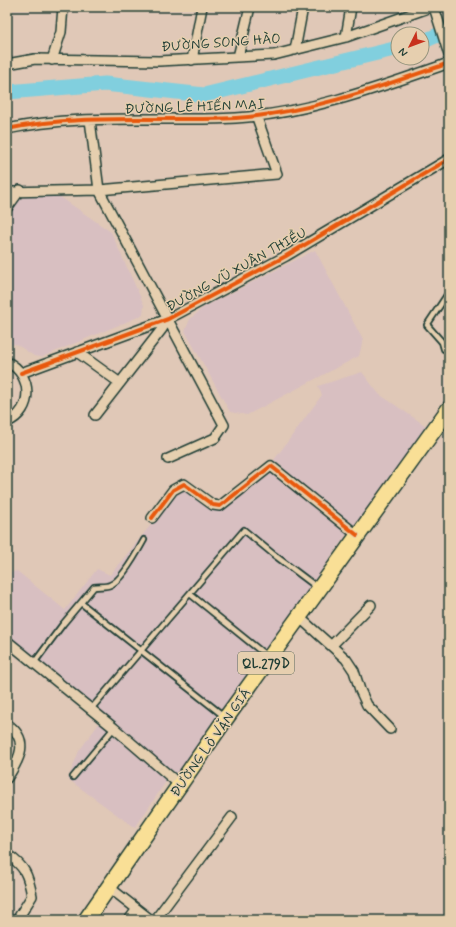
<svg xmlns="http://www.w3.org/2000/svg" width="456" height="927" font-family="Mynerve,sans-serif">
  <rect width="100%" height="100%" fill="#e0c8b7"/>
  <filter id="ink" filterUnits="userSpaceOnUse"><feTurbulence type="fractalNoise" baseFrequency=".025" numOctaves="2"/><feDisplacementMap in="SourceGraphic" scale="8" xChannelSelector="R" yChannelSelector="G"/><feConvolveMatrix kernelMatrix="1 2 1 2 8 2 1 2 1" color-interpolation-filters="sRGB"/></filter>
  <g filter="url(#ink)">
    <path fill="#d8bfc1" d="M22,196H59L111,232L144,305L143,315L42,357L34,356L16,344L7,345V217Z
      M315,250L363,340L359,356L247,415L230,412L185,331L190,319L204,307Z
      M362,372L379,394L426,426L353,527L274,460L322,395L318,386Z
      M271,468L348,532L178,777L7,634V573L17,571L65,610L97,569L110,575L176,494L183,489L193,492L218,511Z
      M100,722L167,780L135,828L68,779L79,751Z"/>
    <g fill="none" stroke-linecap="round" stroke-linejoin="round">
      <path stroke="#81cfde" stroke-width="15" d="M422,42L449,30
        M7,92L105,84L204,95L398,48"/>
      <defs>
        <path id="service" d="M444,349L442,342L427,325L449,292
          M190,594L268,657
          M81,603L225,717
          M34,663L63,624L94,587C99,586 106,587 110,585C122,581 138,551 144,540
          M91,709L244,530L273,554L318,588
          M73,777L114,728"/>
        <path id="minor" d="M434,7L449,55
          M346,37L351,7
          M295,50L303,7
          M238,57L250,7
          M52,60L61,32L63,7
          M192,60L202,7
          M7,64L35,59L159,61L274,55L346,37L431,7
          M90,120L99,190L224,425L215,438L168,459
          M7,129C82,113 160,122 236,118C310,113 380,87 449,63
          M7,192L99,190L277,174L256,115
          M7,208L20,190
          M77,352L120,383
          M7,362C33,374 34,411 7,422
          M21,373L168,319L286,256L449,159
          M95,415L162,329L168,319
          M152,518L173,490L184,484L213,505L220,506L271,466L357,535
          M299,617L346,659L354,671L360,690L367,705L390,729
          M7,641L114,728L180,785
          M332,645L371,605
          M7,724C30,740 20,759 7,778
          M7,854C25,867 28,874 32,896L17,920
          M110,888L151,920
          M129,920L137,909
          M155,920L232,817"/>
        <path id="trunk" d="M86,920L226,718L449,409"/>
      </defs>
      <use href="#service" stroke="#1f3d34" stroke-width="8"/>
      <use href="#minor" stroke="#1f3d34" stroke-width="12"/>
      <use href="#trunk" stroke="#1f3d34" stroke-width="18"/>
      <use href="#service" stroke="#e6cfaf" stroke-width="4.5"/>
      <use href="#minor" stroke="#e6cfaf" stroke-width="9"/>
      <use href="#trunk" stroke="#f9df96" stroke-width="15"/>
      <defs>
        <path id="cycleway" d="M7,129C82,113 160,122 236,118C310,113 380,87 449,63
          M21,373L168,319L286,256L449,159
          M152,518L173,490L184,484L213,505L220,506L271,466L357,535"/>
      </defs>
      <use href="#cycleway" stroke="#e6cfaf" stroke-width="6"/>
      <use href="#cycleway" stroke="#e8590c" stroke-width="4"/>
    </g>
  </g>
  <g text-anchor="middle" stroke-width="3" stroke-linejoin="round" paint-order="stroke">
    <rect fill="#e6cfaf" stroke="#5b6959" stroke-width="1" x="238" y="652" width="56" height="22" rx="3"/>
    <g font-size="13" font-weight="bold" fill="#1f3d34">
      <text x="266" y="668">QL.279D</text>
    </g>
    <g font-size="14" fill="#1f3d34" stroke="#e6cfaf">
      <text transform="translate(221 42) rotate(-4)" y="5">ĐƯỜNG SONG HÀO</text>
      <text transform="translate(195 106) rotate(-2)" y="5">ĐƯỜNG LÊ HIẾN MAI</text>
      <text transform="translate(236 269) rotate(-29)" y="5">ĐƯỜNG VŨ XUÂN THIỀU</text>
      <text transform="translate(210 742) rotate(-55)" y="5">ĐƯỜNG LÒ VĂN GIÁ</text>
    </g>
  </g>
  <rect width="456" height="927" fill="none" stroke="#e6cfaf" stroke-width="24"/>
  <rect x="12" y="12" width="432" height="903" fill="none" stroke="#1f3d34" stroke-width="1.5" filter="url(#ink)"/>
  <g transform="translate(410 46) rotate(228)"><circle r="19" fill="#e6cfaf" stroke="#96957e"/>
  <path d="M0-3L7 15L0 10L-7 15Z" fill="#c8321e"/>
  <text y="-6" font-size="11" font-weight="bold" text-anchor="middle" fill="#1f3d34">N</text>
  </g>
</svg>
